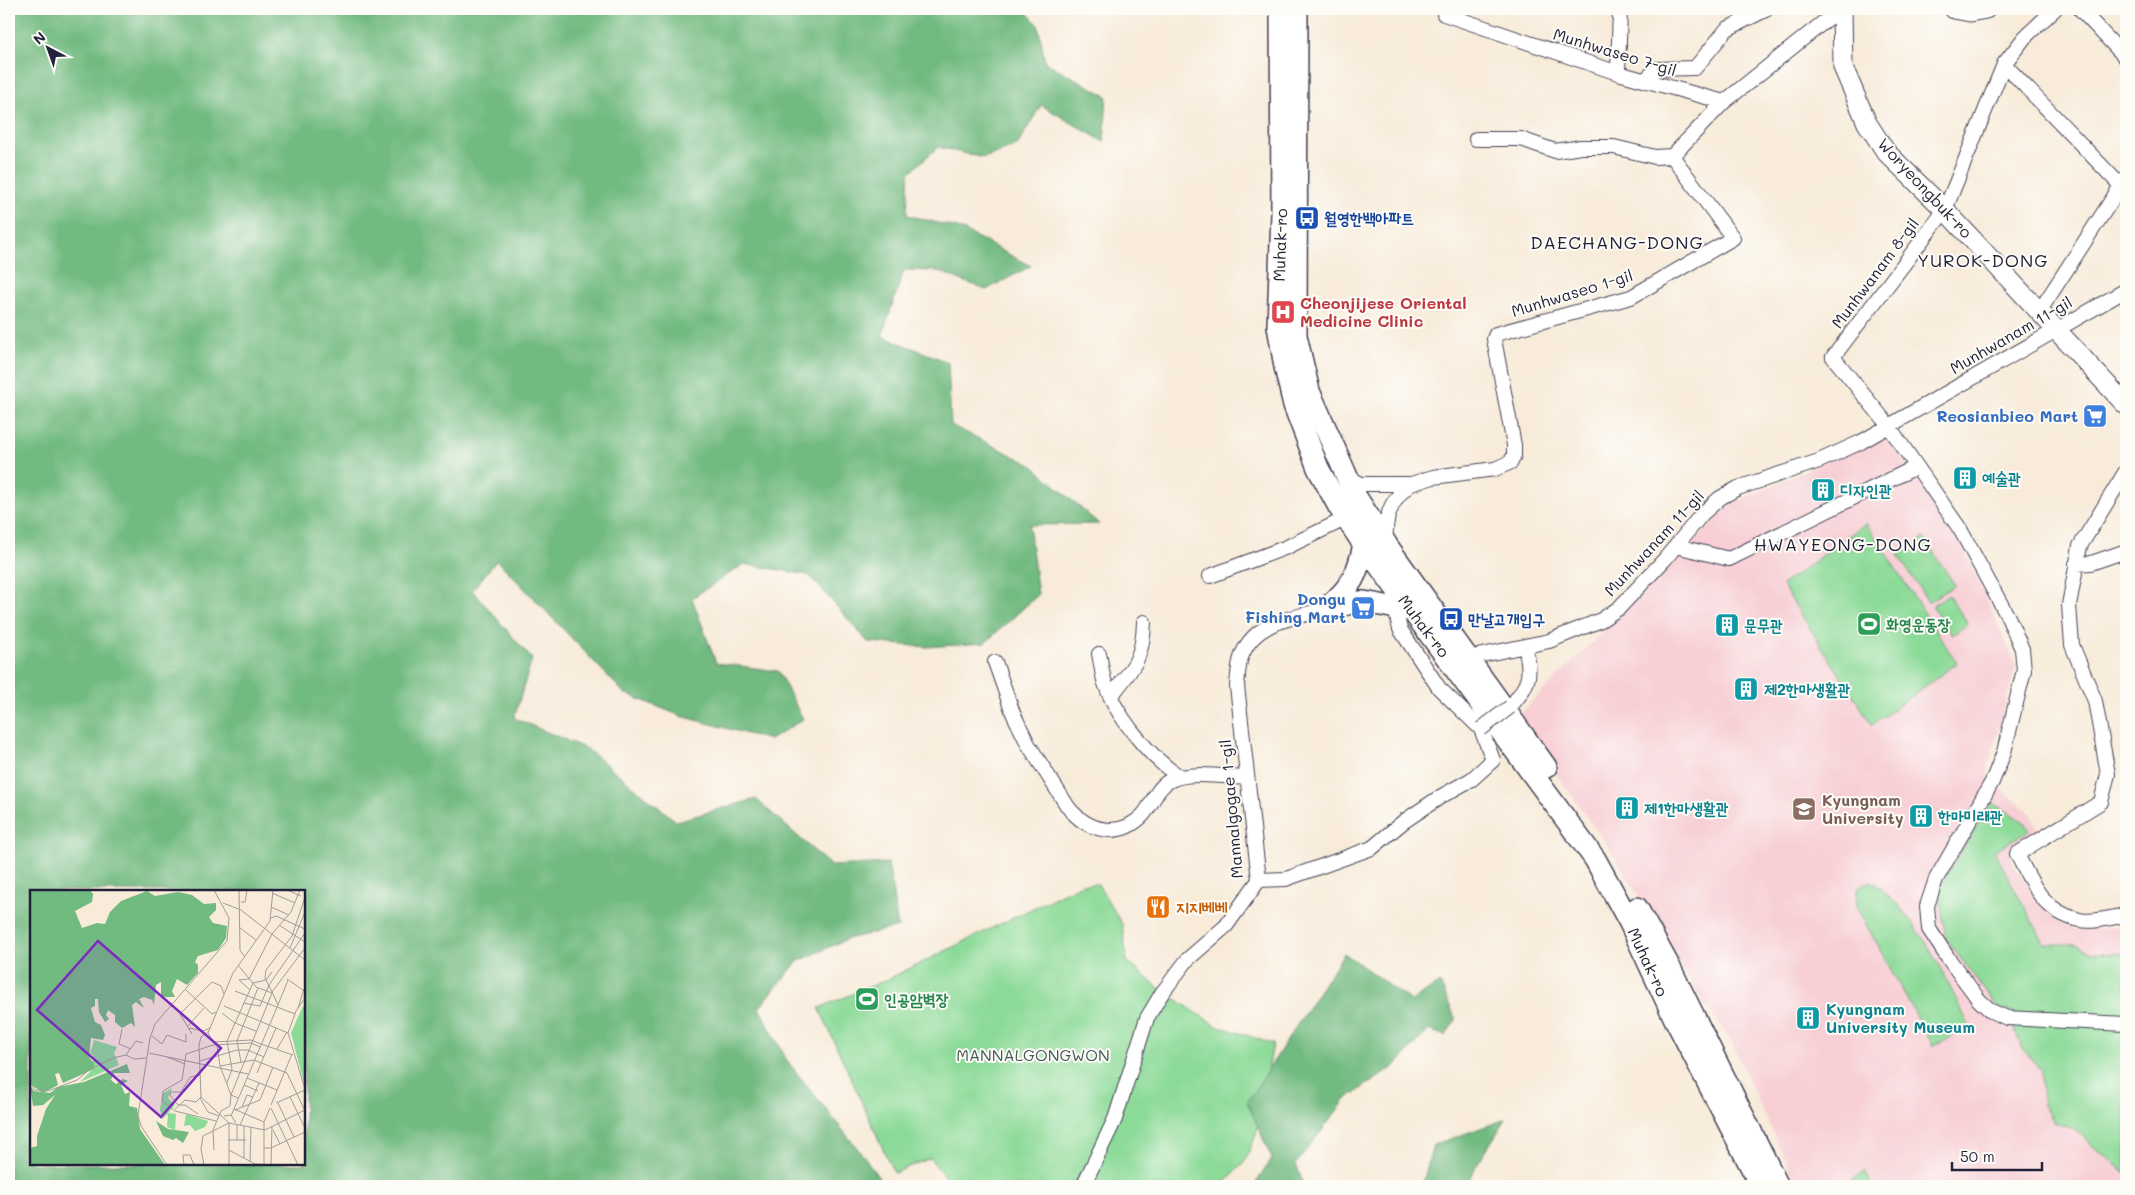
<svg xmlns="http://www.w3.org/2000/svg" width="2135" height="1195" font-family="Mali,'Poor Story',sans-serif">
  <rect width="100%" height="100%" fill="#fdfcf7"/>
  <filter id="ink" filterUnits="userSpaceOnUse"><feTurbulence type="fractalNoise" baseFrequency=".02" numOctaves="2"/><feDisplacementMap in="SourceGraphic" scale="10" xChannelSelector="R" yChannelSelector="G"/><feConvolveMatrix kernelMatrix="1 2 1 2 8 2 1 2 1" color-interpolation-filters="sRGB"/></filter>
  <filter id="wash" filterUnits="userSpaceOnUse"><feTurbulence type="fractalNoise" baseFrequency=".0096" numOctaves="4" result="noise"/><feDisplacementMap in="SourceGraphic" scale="20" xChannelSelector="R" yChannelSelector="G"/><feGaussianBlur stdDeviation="1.12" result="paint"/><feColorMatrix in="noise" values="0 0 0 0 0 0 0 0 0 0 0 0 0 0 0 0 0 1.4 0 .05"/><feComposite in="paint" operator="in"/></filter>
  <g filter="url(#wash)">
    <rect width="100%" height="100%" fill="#f8ebd9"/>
    <path fill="#f7cfd5" d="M1884,434L1954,527L2016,665L1987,772L1997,786L2030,813L2039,833L2009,851L2015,867L2041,907L2058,921L2077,930L2126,926V1186H1797L1729,1037L1704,1004L1610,849L1516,718L1730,505Z"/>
    <path fill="#8cda98" stroke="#577e6a" d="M1866,523L1957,663L1872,725L1782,585Z
      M1924,538L1955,585L1928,602L1898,555Z
      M1949,595L1968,624L1952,635L1932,606Z
      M1992,802L2024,822L2029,831L1994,851L2045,944H2077L2091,953L2126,954V1174L2073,1128L2054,1123L2043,1105L2041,1071L2023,1049L2014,1028L2015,1013L1998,1008L1946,939L1938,889Z
      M1871,881C1919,915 1944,976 1970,1027L1933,1046L1857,908V889Z
      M1082,884H1098L1122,924L1127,961L1156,986L1215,1025L1273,1044L1256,1135L1244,1163L1221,1186H952L930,1158L894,1173L819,1008L886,980Z
      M1864,1172L1872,1186H1842Z"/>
    <path fill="#71ba80" stroke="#4a6e5e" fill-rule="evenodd" d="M9,9H1023L1038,24L1045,62L1107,96L1104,142L1041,105L1017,146L984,158L938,147L909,173L907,215L961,229L1031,266L986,290L938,271L904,270L882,336L948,362L951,425L1032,465L1099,524L1029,525L1038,595L985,643L927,647L868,642L809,575L744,564L692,598L716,663L778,671L803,719L770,740L681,716L624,693L497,560L472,590L532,659L514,718L587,749L676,821L756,799L831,866L888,863L898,927L847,939L797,962L759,1008L788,1062L866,1159L884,1186H9ZM31,891H304V1164H31Z
      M1344,953L1411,1001L1440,983L1456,1020L1445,1036L1429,1030L1394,1067L1347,1098L1296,1164L1304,1186H1254L1272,1159L1247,1102Z
      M1506,1119L1476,1166L1467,1186H1422L1433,1145Z"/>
  </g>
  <g filter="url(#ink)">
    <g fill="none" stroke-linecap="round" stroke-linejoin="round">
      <defs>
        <path id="street" d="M1444,9V14L1618,73L1724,102
          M2055,9L2025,37L2004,64L1945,210L1833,357L1888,425L1960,529L2008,617L2022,649L2024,670L2004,752L1992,782L1936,879L1927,906L1929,929L1948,958L1979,1000L1991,1011L2007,1018L2126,1024
          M2080,9L2126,58
          M2004,64L2121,186
          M1618,73L1620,9
          M1645,80L1657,69L1695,68L1727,29L1767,9
          M1476,139H1521L1555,151L1581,147H1614L1655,157L1672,156
          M1672,156L1724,102L1840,9
          M2039,312L2126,178
          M2126,471L2080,546L2069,605L2072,645L2095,701L2108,774L2101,802L2017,854C2032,884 2044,913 2080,920C2094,923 2113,917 2126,915
          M1347,476L1361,484H1411L1433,477L1495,469L1511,462L1514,455V445L1494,339L1496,334L1631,297L1733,238L1672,156
          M1386,542C1384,518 1391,498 1411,484
          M1676,546L1729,559L1916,467
          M2076,564L2091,563L2126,551
          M1210,576L1287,547L1347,518
          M1099,654C1101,663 1102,672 1104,680C1114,714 1150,758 1179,776
          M1468,658L1549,641L1601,620L1619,608L1665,559L1702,514L1720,498L1738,488L1819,461L1861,442L2126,290
          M995,662L1013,713L1028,744L1068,807C1087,831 1119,840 1143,815C1153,804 1156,787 1171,780C1189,771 1226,777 1247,778
          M1111,696C1133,668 1143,659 1144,622
          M1510,707C1530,684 1532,675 1525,646
          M1259,880L1286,879L1372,848L1403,822L1440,797L1472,779L1493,760L1481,729L1439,688L1400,629L1393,601
          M1083,1186L1115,1119L1147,1018L1162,993L1188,959L1226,926L1259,880L1237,686C1238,676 1238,664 1242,655C1255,621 1293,618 1324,610"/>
        <path id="secondary" d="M1842,9L1843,67L1867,123L1886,152L1945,210L2126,405
          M1954,9L1970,12L1986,9"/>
        <path id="primary" d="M1281,9L1282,213L1278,326L1285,367L1294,405L1318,468L1339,507L1364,545L1595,859L1630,923L1674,1017L1761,1186
          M1297,9L1296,336L1309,391L1356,497L1388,547L1546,767
          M1328,607C1352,586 1357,576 1364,545
          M1324,610L1355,602H1364L1413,611
          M1637,908L1669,966L1778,1186"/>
      </defs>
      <use href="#street" stroke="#424053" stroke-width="16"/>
      <use href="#secondary" stroke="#424053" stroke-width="21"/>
      <use href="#primary" stroke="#424053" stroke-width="24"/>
      <use href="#street" stroke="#fff" stroke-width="14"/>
      <use href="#secondary" stroke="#fff" stroke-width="19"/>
      <use href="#primary" stroke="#fff" stroke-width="21"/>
      <defs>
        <path id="street-bridge" d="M1481,729L1510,707"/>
      </defs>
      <use href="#street-bridge" stroke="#424053" stroke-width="16" stroke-linecap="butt"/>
      <use href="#street-bridge" stroke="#fff" stroke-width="14"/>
    </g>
  </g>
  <defs>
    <symbol id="bus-square" viewBox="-11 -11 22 22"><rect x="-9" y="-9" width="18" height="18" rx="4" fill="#1a4fb4" stroke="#fdfcf7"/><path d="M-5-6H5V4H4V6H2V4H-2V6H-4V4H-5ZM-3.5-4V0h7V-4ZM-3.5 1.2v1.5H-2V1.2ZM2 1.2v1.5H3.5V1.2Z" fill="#fff"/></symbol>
    <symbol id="hospital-square" viewBox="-11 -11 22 22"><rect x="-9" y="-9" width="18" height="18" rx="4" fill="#e0444e" stroke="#fdfcf7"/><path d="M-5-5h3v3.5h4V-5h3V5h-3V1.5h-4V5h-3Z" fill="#fff"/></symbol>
    <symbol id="supermarket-square" viewBox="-11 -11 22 22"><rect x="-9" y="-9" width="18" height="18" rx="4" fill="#3f7fe0" stroke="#fdfcf7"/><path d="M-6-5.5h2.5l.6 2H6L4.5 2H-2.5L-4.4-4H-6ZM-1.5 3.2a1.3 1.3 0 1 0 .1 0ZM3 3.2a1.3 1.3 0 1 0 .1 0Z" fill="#fff"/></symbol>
    <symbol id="building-square" viewBox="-11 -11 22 22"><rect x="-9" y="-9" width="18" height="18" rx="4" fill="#0f9aa8" stroke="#fdfcf7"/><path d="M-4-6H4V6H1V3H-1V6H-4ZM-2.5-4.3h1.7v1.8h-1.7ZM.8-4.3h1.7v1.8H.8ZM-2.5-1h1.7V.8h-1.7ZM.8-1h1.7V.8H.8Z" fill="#fff"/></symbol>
    <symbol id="stadium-square" viewBox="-11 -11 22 22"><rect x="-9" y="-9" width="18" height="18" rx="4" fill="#2e9e5b" stroke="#fdfcf7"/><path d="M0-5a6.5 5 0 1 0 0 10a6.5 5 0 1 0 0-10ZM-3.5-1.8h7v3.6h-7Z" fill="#fff"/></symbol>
    <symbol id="university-square" viewBox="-11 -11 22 22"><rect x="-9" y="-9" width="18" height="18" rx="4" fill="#8d6e63" stroke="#fdfcf7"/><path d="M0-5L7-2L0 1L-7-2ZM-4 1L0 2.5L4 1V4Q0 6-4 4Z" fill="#fff"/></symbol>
    <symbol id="restaurant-square" viewBox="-11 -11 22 22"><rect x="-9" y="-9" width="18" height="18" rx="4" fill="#e8710a" stroke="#fdfcf7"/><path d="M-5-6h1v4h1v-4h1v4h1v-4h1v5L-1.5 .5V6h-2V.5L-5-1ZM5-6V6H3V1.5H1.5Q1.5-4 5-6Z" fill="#fff"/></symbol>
  </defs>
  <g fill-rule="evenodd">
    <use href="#bus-square" x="1293" y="204" width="28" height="28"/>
    <use href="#hospital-square" x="1269" y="298" width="28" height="28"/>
    <use href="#supermarket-square" x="2081" y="402" width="28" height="28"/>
    <use href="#building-square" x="1951" y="464" width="28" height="28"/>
    <use href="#building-square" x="1809" y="476" width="28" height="28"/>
    <use href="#supermarket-square" x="1349" y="594" width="28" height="28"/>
    <use href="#bus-square" x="1437" y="605" width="28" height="28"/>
    <use href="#stadium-square" x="1855" y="610" width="28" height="28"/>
    <use href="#building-square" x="1713" y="611" width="28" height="28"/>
    <use href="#building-square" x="1732" y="675" width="28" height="28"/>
    <use href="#building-square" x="1613" y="794" width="28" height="28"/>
    <use href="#university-square" x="1790" y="795" width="28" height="28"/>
    <use href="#building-square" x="1907" y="802" width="28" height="28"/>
    <use href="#restaurant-square" x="1144" y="893" width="28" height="28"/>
    <use href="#stadium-square" x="853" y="985" width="28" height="28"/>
    <use href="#building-square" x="1794" y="1004" width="28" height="28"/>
  </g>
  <g text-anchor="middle" stroke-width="4" stroke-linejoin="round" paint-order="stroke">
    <g font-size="16" fill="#22223b" stroke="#fdfcf7">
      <text transform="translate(1615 52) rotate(17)" y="6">Munhwaseo 7-gil</text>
      <text transform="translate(1925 188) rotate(47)" y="6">Woryeongbuk-ro</text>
      <text transform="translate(1280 245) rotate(-88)" y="6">Muhak-ro</text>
      <text transform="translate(1875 273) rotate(-53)" y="6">Munhwanam 8-gil</text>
      <text transform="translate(1572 293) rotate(-17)" y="6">Munhwaseo 1-gil</text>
      <text transform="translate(2011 335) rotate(-30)" y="6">Munhwanam 11-gil</text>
      <text transform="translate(1654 543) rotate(-47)" y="6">Munhwanam 11-gil</text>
      <text transform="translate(1424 626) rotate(53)" y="6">Muhak-ro</text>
      <text transform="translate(1231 809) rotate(-95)" y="6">Mannalgogae 1-gil</text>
      <text transform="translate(1648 962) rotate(65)" y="6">Muhak-ro</text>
    </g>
    <g font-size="16" font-weight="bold" fill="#164399" stroke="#fdfcf7" text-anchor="start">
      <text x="1324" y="224">월영한백아파트</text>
      <text x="1468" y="625">만날고개입구</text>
    </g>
    <g font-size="16" font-weight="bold" fill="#be3a42" stroke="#fdfcf7" text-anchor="start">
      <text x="1300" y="309">Cheonjijese Oriental<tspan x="1300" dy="18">Medicine Clinic</tspan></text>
    </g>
    <g font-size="16" font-weight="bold" fill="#366cbe" stroke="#fdfcf7" text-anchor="end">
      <text x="2078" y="422">Reosianbieo Mart</text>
      <text x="1346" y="605">Dongu<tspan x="1346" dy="18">Fishing Mart</tspan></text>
    </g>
    <g font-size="16" font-weight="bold" fill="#0d838f" stroke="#fdfcf7" text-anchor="start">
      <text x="1982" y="484">예술관</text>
      <text x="1840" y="496">디자인관</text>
      <text x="1744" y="631">문무관</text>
      <text x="1764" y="695">제2한마생활관</text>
      <text x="1644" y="814">제1한마생활관</text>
      <text x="1938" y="822">한마미래관</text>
      <text x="1826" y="1015">Kyungnam<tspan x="1826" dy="18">University Museum</tspan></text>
    </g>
    <g font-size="16" font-weight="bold" fill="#27864d" stroke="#fdfcf7" text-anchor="start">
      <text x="1886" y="630">화영운동장</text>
      <text x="884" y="1005">인공암벽장</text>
    </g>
    <g font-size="16" font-weight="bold" fill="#785e54" stroke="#fdfcf7" text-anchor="start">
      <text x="1822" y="806">Kyungnam<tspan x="1822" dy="18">University</tspan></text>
    </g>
    <g font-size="16" font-weight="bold" fill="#c56008" stroke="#fdfcf7" text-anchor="start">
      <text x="1176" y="913">지지베베</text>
    </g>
    <g font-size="16" fill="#425957" stroke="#fdfcf7">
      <text x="1033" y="1061">MANNALGONGWON</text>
    </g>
    <g font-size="18" letter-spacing="1" fill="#22223b" stroke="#fdfcf7">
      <text x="1617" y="249">DAECHANG-DONG</text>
      <text x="1983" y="267">YUROK-DONG</text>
      <text x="1843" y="551">HWAYEONG-DONG</text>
    </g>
  </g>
  <g transform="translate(30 890)">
    <rect width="275" height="275" fill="#f8ebd9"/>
    <path d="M273,116L275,118V197L261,143ZM64,150L87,157L84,163L89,175L50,192L63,179V165L60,164ZM142,198L138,208L145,215L138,223L146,224L145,240L137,237L138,224L132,229L130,219L133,203ZM156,224L178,231L175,237L165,241L160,235L154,236Z" fill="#8cda98"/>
    <path d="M0,0H60L63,4L62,12L45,21L52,38L67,33L75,34L80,22L91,11L117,1L125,6L148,2L162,5L174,14L186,13V20L179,27L183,33L197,36L196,48L188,60L168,66L165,72L168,75V83L157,95L147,89L142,101L145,107H131V92L126,95L124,115L122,110L114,107L109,109L114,118L106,112L102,115L105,137L101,133L92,138L85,132V125L78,120L76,125L79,129L75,132L69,122L68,109H65V116L61,118L65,132L71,135L75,145L73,150L61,148L59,167L64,173V179L33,193L29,183L25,184L28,195L13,203L0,194ZM97,174L100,183H84L81,190L86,194L93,189L98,191L91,195L95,204L100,202L99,216L107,218L110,239L135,275H1L0,258L7,256V246L16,219L25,205L13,215L3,216L0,195L4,201L20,203L28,197L54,192ZM126,231L138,239L159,242L158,244L153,253L146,248L143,250L133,246Z" fill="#71ba80"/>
    <path fill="none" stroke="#a29b9a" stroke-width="1" d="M209,0L210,60L214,66M257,0L271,6M242,3L265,13M211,12H215L217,0M193,13L211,20L275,70M241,17L259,25M241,28L246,26L275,39M249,35L275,52M210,38L226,50M260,58L275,22M257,89L273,100M156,100L182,124L186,122M220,100L209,90L219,89L242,44L261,22L270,0M205,101L247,117M242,102L235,88L236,80L262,46L275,7M275,108L266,121L258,143L275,199M213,113L230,116L239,95L275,43M248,115L258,90M194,116L258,143M247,117L265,124M268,118L274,99M192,123L205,133L226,141M157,137L174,118M159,138L173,141L180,138M92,139L89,154L101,159M179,141L171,147L169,155L171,207L199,233M162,144L150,124L182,92L191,96L194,104M122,146L132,154L137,145L156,152V144M231,154L263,165M231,154L221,150L183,152L178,143L203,83L240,31L243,0M187,155L190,176L201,205L200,216M247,159L257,142M119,163L218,184M96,165L104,169L116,168M137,167L155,174M170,171L207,160H218L234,167M211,172L207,151L228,98M190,176L224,170L257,183L275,221M227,183L246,138M217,188L247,200M0,192L5,200L18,201L47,190L59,180L83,168L96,165L106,151L113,153M197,193L202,179L197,151L223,93L236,90L242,82M214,195L228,201M260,207L275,238M170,208L178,222L189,226M208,208L201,205L242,103L226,97L208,75M246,213L275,200M248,213L264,247M241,215L262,164M212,217L217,205L223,207M241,218L268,275M145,219L155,210L166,212L171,207M204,219L234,232M205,220L230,210L243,177M168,224L155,215H148L140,205L141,202H151L160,187L170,185M194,226L201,225L206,233M201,226L248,115L242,102L275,58M186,231L145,221L132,211L133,201L152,190L156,164L183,155L221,153L230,157M199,233L235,240L275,220M207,234V250M210,235L229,193M183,240L191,221L200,216M243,240L250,254M183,241L184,260M198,250H216M234,258H241L275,242M199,260L225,274L246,275M214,268V236M220,272L221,237M234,274V232L240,218M241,274L242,236M137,275L111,236L108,225L120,148L125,134L197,51L199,28L184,0M154,275L153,265H160L164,275M174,275L171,259L173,246L199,233M199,275V233"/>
    <path fill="#7b2cbf" fill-opacity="0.15" stroke="#7b2cbf" stroke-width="2.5" d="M68,51L191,158L131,227L7,120Z"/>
    <rect width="275" height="275" fill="none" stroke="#22223b" stroke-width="2.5"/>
  </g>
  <rect width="2135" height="1195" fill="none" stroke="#fdfcf7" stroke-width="30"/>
  <g transform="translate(48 48) rotate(319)" stroke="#fdfcf7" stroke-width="4" paint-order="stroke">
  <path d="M0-4L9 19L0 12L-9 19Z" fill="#22223b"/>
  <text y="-8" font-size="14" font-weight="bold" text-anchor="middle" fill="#22223b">N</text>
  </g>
  <path d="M1952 1162v8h90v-8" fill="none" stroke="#22223b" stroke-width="2.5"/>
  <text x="1960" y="1162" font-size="15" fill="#22223b" stroke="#fdfcf7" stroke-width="4" paint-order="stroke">50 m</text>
</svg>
